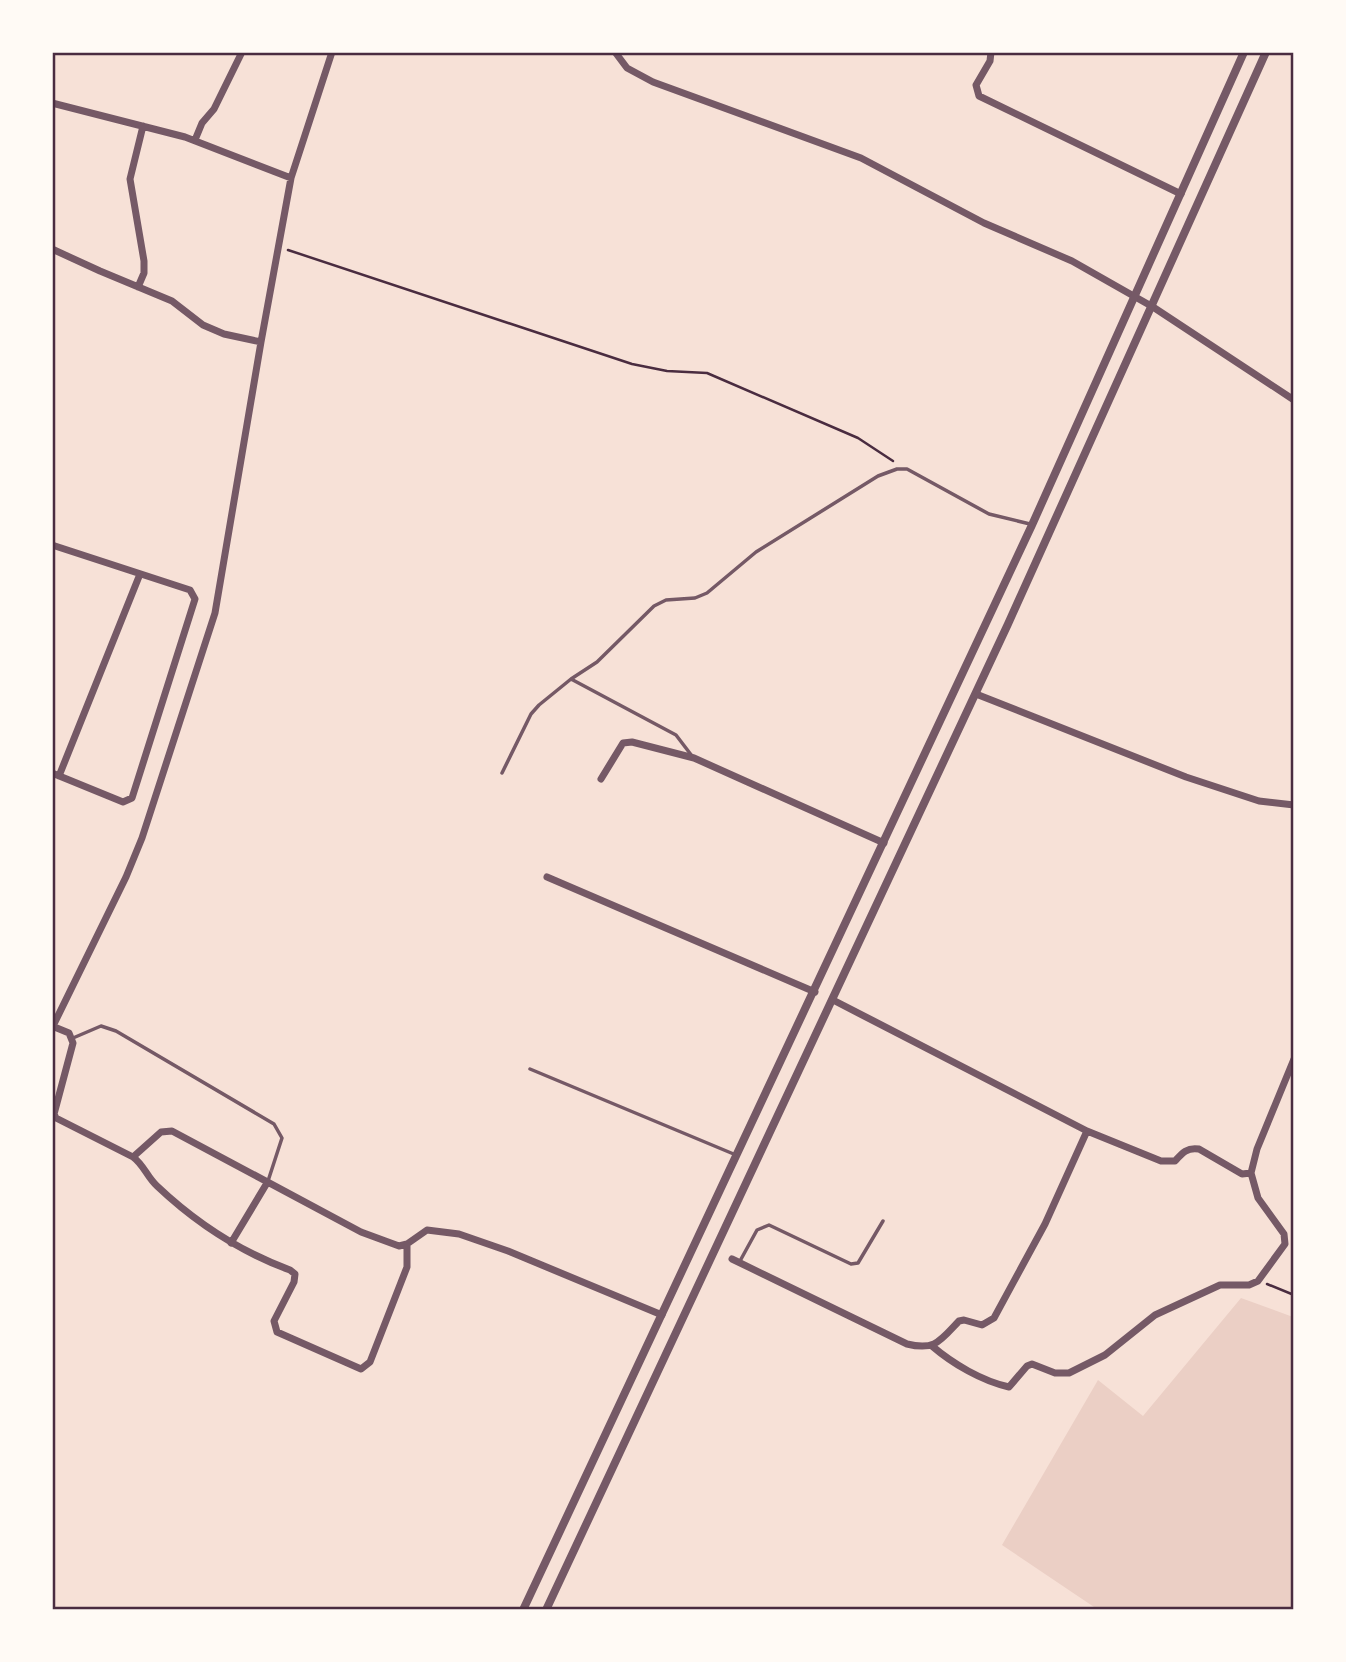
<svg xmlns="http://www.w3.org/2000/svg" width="1346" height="1662" font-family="'Titillium Web',sans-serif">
  <rect width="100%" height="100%" fill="#f7e1d7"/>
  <path fill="#ebcfc5" d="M1241,1298L1293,1317V1609H1097L1002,1545L1098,1380L1143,1416Z"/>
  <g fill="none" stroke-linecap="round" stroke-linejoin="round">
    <path stroke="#4a2c40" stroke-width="2.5" d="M288,250L632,364L667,371L707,373L858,438L893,461
      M1267,1284L1294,1295"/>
    <path stroke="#755966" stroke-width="3.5" d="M571,679L676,735L692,756
      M502,773L531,714L539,705L571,679L597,662L654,606L666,600L695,598L707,593L756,552L878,476L897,469H907L989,514L1030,524
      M73,1038L101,1026L116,1031L274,1124L282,1138L268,1181
      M530,1069L736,1155
      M740,1261L757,1230L769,1225L851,1264L858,1263L883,1221"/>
    <path stroke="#755966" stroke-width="7" d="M615,52L627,68L653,82L861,158L984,223L1072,261L1153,307L1294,400
      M991,52L990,61L976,85L979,96L1181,194
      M52,103L185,137L291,178
      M195,140L202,123L214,109L242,52
      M52,249L100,271L172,301L203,325L224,334L261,342
      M138,287L144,273V261L130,179L143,126
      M52,545L190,590L195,599L132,798L123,802L52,773
      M976,694L1186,777L1259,801L1294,805
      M59,776L140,574
      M601,779L623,743L632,742L694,758L884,843
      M547,877L815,992
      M833,1000L1087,1131L1161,1161H1175C1182,1153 1187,1147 1199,1149L1242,1174L1251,1173
      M52,1026L69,1033L73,1043L54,1114L56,1118L133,1157L161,1132L172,1131L361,1232L399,1246L407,1244L427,1230L459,1234L508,1251L662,1315
      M53,1026L126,877L142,838L215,613L261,342L291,178L332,52
      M133,1157C144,1165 147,1177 157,1186C195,1222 241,1252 290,1270L295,1274L294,1282L274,1321L277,1332L361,1369L370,1362L407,1267V1244
      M231,1243L267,1183
      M732,1259L907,1344C935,1351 940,1341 959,1321L964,1320L982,1325L994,1318L1045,1224L1087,1131
      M932,1346C953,1364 982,1381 1009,1387L1027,1366L1032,1364L1055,1373H1069L1105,1355L1155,1315L1220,1285H1249L1258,1281L1285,1244L1284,1234L1258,1198L1251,1173L1257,1149L1294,1059"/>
    <path stroke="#755966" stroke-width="8" d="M523,1610L1032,525L1244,52
      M546,1610L1008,624L1266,52"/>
  </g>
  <rect width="1346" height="1662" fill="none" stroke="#fffaf5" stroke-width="108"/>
  <rect x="54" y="54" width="1238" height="1554" fill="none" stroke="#4a2c40" stroke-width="2.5"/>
</svg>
